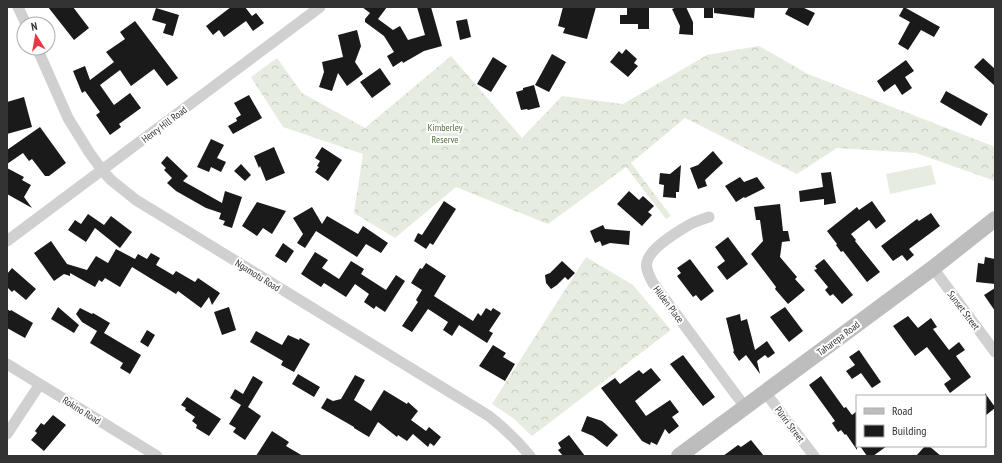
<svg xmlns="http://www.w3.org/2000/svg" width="1002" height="463" font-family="'PT Sans Narrow',sans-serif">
  <defs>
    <pattern id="forest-crowns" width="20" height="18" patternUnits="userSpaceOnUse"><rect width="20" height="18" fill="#e6ecdf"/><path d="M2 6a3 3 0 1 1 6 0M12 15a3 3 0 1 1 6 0" fill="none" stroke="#c6cbc0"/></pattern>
  </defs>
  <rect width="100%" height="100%" fill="#fff"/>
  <path fill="url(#forest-crowns)" d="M759,46L808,74L995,147V181L916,153L837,148L797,174L685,118L631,163L671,216L666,219L626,167L548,224L456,187L395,238L354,213L363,154L283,127L251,77L277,58L302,93L365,128L451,56L522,138L562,96L623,104L707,55Z
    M586,257L633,285L671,330L532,436L513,418L492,404Z"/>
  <path fill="#e6ecdf" d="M931,165L936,184L890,194L886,174Z"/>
  <path fill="#1a1a1a" d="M48,7H73L89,28L74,40Z
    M231,7H245L252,16L256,13L264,23L253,31L246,21L224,37L219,30L213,35L206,26Z
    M362,7H387L378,19L393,30L400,26L408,40L425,35L417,7H431L442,46L424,51L403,63L402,61L393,67L387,56L394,52L384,36L365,22V19L370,13Z
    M563,7H596L587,39L563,33L565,28L558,26Z
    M627,7H649V29H638V24H620V15H627Z
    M677,7H686L693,22V35L679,34L680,26L672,9Z
    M704,7H713V18H704Z
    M714,7H755L754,18L714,13Z
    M789,7H802L815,13L808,26L785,14Z
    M904,7L940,27L934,37L921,30L908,50L898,44L910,22L899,16Z
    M156,8L179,15L173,36L163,33L166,24L152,20Z
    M467,19L471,37L460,40L456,21Z
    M135,21L178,78L167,86L154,69L131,86L120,70L100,85L114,105L130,93L141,108L119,124L121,127L110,135L96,115L100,112L85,91L82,93L73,71L85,66L90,80L114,62L106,52L125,39L120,32Z
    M357,30L361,46L355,62L363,74L347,86L338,73L332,91L319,87L324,72L322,62L343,57L338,35Z
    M626,49L637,59L634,63L638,66L628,77L610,62L619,51L622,54Z
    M552,54L566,62L549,92L535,85Z
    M493,57L507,66L491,92L477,84Z
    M983,58L995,69V86L974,67Z
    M906,60L914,71L905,77L912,88L902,95L895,84L884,92L877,81Z
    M380,68L391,84L372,98L360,82Z
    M534,85L540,107L528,110L527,109L521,110L516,92L523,90V88Z
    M946,91L988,114L981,126L940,102Z
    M249,95L262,118L233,134L228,126L237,121L236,118L241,115L234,103Z
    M24,97L32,127L7,134V102Z
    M40,127L66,163L49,176H45L32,159L29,161L23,153L7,164V150Z
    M211,139L224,145L217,158L226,162L221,172L211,167L209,172L197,167Z
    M274,147L285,173L266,181L260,166L259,168L254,156Z
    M322,147L342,160L328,181L315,172L319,167L317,166L320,161L315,158Z
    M713,151L723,163L705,180L707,186L698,189L690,168L698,165Z
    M167,156L188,176L183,181L222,203L225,191L242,197L232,228L223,225L225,221L219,219L221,213L206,208L176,191L167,183L172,178L164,170L166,168L161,163Z
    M241,164L251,175L245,181L234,171Z
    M681,165L679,192H676V198L663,197L664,185L659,184L660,173L670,174Z
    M7,168L24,177L22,180L31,185L24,197L32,208L7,194Z
    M831,172L836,203L824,205V199L800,202L799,191L823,187L821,173Z
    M740,177L744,182L757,177L765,188L745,198L744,197L736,202L725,186Z
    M629,191L639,200L643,196L654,206L648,212L652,215L642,226L617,204Z
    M444,201L456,209L433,245L430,243L426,249L414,241L418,233L422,235Z
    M872,201L886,221L876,229L869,220L851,234L856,240L855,241L880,272L867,282L843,251L841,252L836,245L837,244L827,231L857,207L859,210Z
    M257,202L286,211L272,234L263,228L257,236L242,226Z
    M780,204L783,231H788L790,241L782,242L780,257L797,277L795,279L805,290L788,304L775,289L776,287L751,254L763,241L760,220H756L754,207Z
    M312,207L322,224L327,216L358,234L363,226L388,243L381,253L366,244L357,257L316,231L305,248L297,243L303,234L293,218Z
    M931,213L940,226L909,249L914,255L907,261L902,255L893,261L881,246L917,219L919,221Z
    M88,214L104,225L111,216L132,232L120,248L95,228L86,242L68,230L75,220L81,224Z
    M603,225L605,229L630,231L629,245L610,243L602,246L600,241L595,243L590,231Z
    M728,237L748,264L727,280L717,267L725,261L715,247Z
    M51,241L67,264L87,270L96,256L108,263L116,249L135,259L138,254L147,259L151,253L160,258L156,265L173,275L176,271L195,282L198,278L220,293L212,305L209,297L201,308L178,291L176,294L132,267L120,287L105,278L102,282L99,280L95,287L70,273V276L64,274L54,281L34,253Z
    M283,243L294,251L286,263L275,256Z
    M315,252L328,260L322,268L339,279L351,261L364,269L361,274L386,290L396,275L405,281L385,312L376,306L374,309L364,302L369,294L355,284L346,297L324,283L321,287L301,274Z
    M985,257L995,259V284L976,282L978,263L984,264Z
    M690,259L714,291L701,301L696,295L693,297L677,276L681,273L677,268Z
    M824,259L853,295L842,304L833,294L830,296L825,290L828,287L814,270L817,269L815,266Z
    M562,261L575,273L568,280L565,277L557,285L551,289L546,283L545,275L550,273Z
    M426,263L446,276L434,296L473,321L478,313L481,316L486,308L491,311L493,308L501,313L489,331L493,333L487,343L459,325L452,336L443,330L448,322L428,309L412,332L402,326L418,302L416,300L422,290L411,283L420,268L422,269Z
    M12,268L36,289L26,300L14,290L12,292L7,287V274Z
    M995,288V311L984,295Z
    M58,307L79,325L74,333L51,319Z
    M229,307L236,330L222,335L214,312Z
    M785,307L803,331L789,342L770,317Z
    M80,308L92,314L93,313L110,323L104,333L141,355L130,374L120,368L123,363L90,343L97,331L82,322L76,314Z
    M7,309L10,311L11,310L33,323L25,338L7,328Z
    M740,314L741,321L747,319L755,350L767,341L775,353L768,358L765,355L757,361L760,374L746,355L739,361L733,352L734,351L726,318Z
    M908,316L918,328L931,318L937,327L933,329L949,350L959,342L965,350L956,356L971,377L950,393L944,384L951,379L927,347L915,356L893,326Z
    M147,330L155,335L148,347L140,342Z
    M256,331L282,345L288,335L299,340L300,338L310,344L294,372L281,365L283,361L250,342Z
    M493,345L506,353L503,357L515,364L505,381L479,366Z
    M859,350L881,382L872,388L861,373L852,379L846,371L855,365L849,357Z
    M683,355L715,397L703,406L670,364Z
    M651,368L661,380L635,401L646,416L670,400L679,412L672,417L679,426L669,434L665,429L657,445L651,442L650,445L642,441L601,388L615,378L620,384L639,370L643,374Z
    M298,374L320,387L314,397L292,384Z
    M355,375L365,380L354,400L371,411L384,390L407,404L408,402L418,411L411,420L426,431L429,427L441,437L434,446L430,443L428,447L413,434L407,441L398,435L397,437L378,422L369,437L354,428V427L321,408L327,398L333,401L341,399Z
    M253,376L263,382L248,407L261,416L245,440L233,432L236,428L229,424L241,405L230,398L235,389L243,394Z
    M821,376L844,408L846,407L852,415L857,411V450L846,434L845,435L841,430L838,432L832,423L835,421L809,385Z
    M985,393L995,407V408L985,416Z
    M187,397L221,419L209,436L196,428L197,425L192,421L195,417L185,410L186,408L181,405Z
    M53,415L66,425L44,451L31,440L37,433L35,431L41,423L44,425Z
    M587,416L602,421L618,435L607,447L593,436L581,431Z
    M272,431L289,442L286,446L303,456H256Z
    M569,435L585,456H563L558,450L561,448L558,443Z
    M751,440L764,456H723L738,445L741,447Z
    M860,446H887L873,456H867Z
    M925,446H929L941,456H916Z"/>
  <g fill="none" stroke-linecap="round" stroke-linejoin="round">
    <path stroke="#d0d0d0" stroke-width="11" d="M18,7L26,24
      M37,48L68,118L89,152L102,170L111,180L136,200L489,416C504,428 517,440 530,456
      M709,217C703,219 695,221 689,225C677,232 650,248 647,262C645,269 650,277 653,283L745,407
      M7,241L320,7
      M933,268L995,352
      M7,364L157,456
      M765,392L814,456
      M7,434L40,384"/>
    <path stroke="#bdbdbd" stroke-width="16" d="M679,456L933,268L995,219"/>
  </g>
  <g text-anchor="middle" stroke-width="4" stroke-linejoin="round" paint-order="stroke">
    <g font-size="10" fill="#333" stroke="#fff">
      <text transform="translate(164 124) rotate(-37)" y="4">Henry Hill Road</text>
      <text transform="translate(258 275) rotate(32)" y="4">Ngamotu Road</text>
      <text transform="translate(669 304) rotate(53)" y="4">Hilden Place</text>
      <text transform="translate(964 310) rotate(53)" y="4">Sunset Street</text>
      <text transform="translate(838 338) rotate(-37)" y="4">Taharepa Road</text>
      <text transform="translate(82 410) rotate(32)" y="4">Rokino Road</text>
      <text transform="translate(790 424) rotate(53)" y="4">Pūriri Street</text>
    </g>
    <g font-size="10" fill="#56703f" stroke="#fff">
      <text x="445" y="131">Kimberley<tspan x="445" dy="12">Reserve</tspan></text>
    </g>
  </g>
  <rect width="1002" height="463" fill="none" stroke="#333333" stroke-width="16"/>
  <rect x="856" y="395" width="130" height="52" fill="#ffffff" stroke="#adadad"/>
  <rect x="864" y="408" width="20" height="6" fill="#bdbdbd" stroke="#adadad"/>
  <text x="892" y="415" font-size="12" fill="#333333">Road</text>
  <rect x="864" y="425" width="20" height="12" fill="#1a1a1a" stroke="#adadad"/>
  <text x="892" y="435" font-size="12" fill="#333333">Building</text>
  <g transform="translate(36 36) rotate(349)"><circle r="19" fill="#ffffff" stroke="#adadad"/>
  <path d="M0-3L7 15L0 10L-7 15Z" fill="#e63946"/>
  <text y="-6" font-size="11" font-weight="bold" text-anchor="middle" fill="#333333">N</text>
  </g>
</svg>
